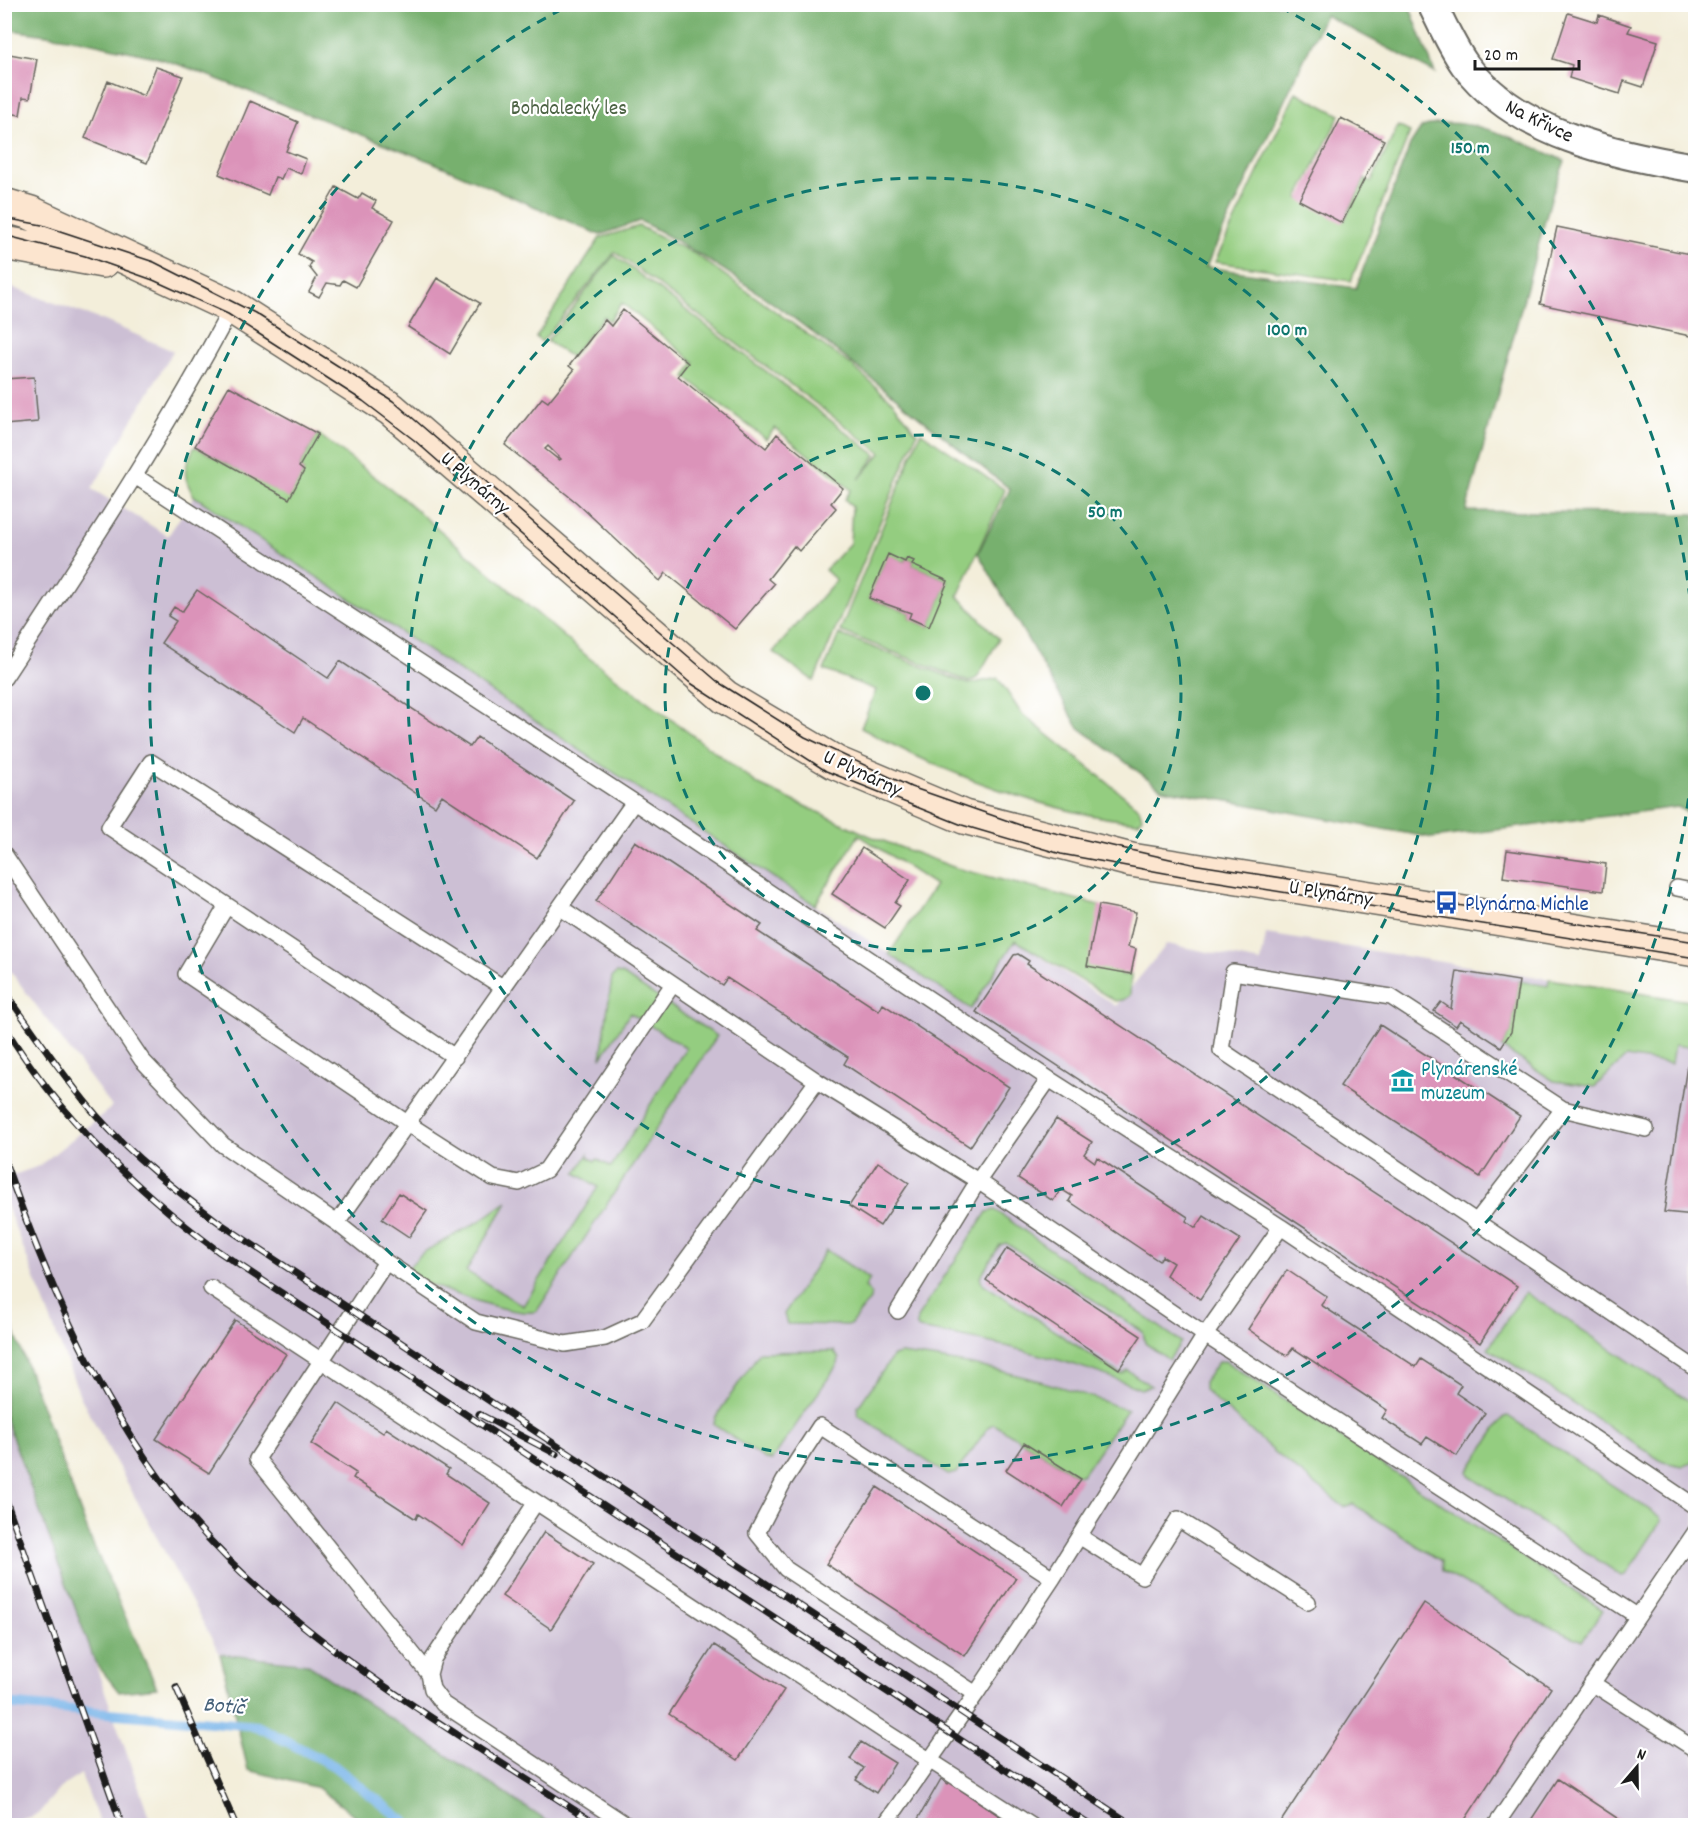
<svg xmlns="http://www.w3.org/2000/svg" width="1700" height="1830" font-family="Dekko,sans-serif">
  <rect width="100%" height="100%" fill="#fff"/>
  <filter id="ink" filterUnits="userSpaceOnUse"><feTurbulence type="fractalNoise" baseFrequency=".0167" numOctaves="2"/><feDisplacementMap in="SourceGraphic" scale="12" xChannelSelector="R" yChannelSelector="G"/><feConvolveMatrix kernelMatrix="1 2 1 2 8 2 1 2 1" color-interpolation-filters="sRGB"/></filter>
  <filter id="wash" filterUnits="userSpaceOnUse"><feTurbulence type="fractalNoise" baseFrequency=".008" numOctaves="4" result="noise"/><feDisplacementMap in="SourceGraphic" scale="24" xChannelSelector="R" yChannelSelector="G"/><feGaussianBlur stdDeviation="1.35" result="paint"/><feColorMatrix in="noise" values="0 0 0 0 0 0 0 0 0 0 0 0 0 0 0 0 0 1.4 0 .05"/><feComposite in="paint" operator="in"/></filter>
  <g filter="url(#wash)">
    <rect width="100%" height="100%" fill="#f3eeda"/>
    <path fill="#ccbfd4" d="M5,285L105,321L173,351L92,489L168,536L194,496L971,1008L1010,937L1116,1006L1167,944L1261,962L1266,934L1695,1002V1825H553L307,1664L220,1654L80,1396L5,1201V1178L39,1166L112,1107L5,964Z
      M4,1417L64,1575L152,1825H100L81,1774L60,1788L38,1814L5,1825Z"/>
    <path fill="#94cd80" stroke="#58744e" stroke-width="1.5" fill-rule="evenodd" d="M1296,92L1340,115L1298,198L1344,221L1365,179L1371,182L1398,126L1410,132L1351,281L1215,262Z
      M639,226L695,254L851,365L893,402L917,433L814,681L773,652L836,580L825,570L850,543L852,507L845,499L851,490L775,428L766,439L685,377L694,362L622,303L609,321L604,316L571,357L547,341L614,255L876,455L859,479L881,453L615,252L542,342L536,337L600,238Z
      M921,432L1005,490L958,596L999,639L977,678L969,682L840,631ZM888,555L905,562L907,558L914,561L912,565L948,581L929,627L909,618L911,613L869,598Z
      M318,434L400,496L589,658L759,785L870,836L956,868L1099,905L1122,975L1131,974L1130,995L1123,1000L1115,1001L1015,940L971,1009L889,954L935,885L859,835L815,905L194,496C181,475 184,467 195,446L289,498L304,471L299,467Z
      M839,634L960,681L969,684L998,678L1021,713L1139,808L1142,817L1139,822C1051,815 938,771 861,728L876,690L824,670Z
      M616,973L622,974L717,1036L537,1311C517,1319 434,1286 411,1278L409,1267L422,1253L478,1222L508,1201L466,1271L523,1306L598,1187L576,1173L588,1154V1157L595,1161L597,1159L611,1167L686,1048L630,1013L601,1058L612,977Z
      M1549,979L1695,1002V1048L1674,1045L1671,1064L1626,1057L1595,1087L1554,1081L1501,1047L1511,1032L1519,981L1548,986Z
      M995,1210L1181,1342L1169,1360L1145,1343L1143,1332L1006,1243L1000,1245L980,1277L982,1283L1118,1373L1122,1374L1127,1370L1151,1386L1141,1389C1069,1359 996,1342 919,1329L917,1327V1318L987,1212Z
      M826,1250L870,1279L865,1287L871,1294L870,1300L850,1325L787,1324L784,1314Z
      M1525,1292L1695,1405V1462L1683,1466L1663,1462L1488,1348Z
      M834,1351L839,1359L838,1364L772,1460L765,1459L714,1425L715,1418L760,1352Z
      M901,1354C979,1363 1053,1381 1127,1410L1082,1475H1076L994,1424L989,1426L956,1473L948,1475L858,1415V1407L893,1356Z
      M1225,1361L1603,1610L1582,1641L1518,1613L1442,1571L1441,1561L1353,1504L1344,1507L1277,1454L1204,1390V1382L1218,1362Z
      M1508,1416L1660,1517L1661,1521L1626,1575L1622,1576L1469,1475L1468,1471L1504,1417Z"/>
    <path fill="#77b06e" stroke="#4a6645" stroke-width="1.5" d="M5,4L1409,5L1435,73L1325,15L1206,267L1356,288L1410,145L1422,127C1470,113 1522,142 1565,161L1552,195L1466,511L1695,514V818L1678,807L1433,838L1162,789L1078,727L978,553L1010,489C889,396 776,291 640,221L600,235L432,162L186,67L155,57L74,39L5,29Z
      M5,1306L89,1535L157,1688L119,1692L95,1662L5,1417Z
      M220,1654L307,1664L553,1825H367L318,1788L248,1770Z"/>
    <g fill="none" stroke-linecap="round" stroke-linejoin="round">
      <path stroke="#75b2e8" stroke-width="10" d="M4,1704L257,1726L334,1766L410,1826"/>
    </g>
    <g id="blocks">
      <path fill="#db93b9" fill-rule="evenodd" d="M1568,13L1597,22L1599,15L1631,26L1628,32L1658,41L1643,87L1624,81L1620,94L1569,78L1572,65L1553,59Z
        M4,53L37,59L30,98L23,97L20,115L4,112Z
        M156,67L183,76L147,163L85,138L108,81L144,96Z
        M250,101L298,122L286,151L306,159L301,174L286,168L281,179L275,177L268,195L219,174Z
        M1341,118L1384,140L1342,223L1299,200Z
        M336,187L358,199L362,193L376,201L372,208L394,220L356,287L343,280L340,285L327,283L319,297L309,292L317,277L309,267L312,262L298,254Z
        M1557,227L1695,255V337L1540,304Z
        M437,278L480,303L450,354L408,327Z
        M623,310L688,363L678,376L766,448L777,434L843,488L831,503L836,508L799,551L794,546L768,579L774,584L735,629L666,573L660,581L576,502L505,445L542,398L548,402L574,370L569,366L605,320L611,326ZM548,446L561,459L559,460L545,449Z
        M34,377L38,422L4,425V379Z
        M229,386L318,434L299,467L304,471L289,499L195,446Z
        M888,554L905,562L907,558L914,561L912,565L948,581L929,627L909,618L911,613L869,598Z
        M197,590L328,678L340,661L470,747L477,737L574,801L537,858L442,795L435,806L303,718L295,732L161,643L176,621L168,616L174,607L182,612Z
        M635,841L762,925L757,931L780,946L879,1011L883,1004L1009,1087L970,1147L844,1064L848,1057L727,978L722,985L596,901Z
        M862,848L910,880L895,903L900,906L885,928L832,894Z
        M1507,850L1606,864L1603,891L1503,877Z
        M1099,905L1136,912L1128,947L1136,949L1131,974L1087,966Z
        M1018,954L1029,961L1027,964L1517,1286L1480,1343L976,1012L1014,955Z
        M1457,971L1519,981L1511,1032L1501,1047L1460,1020L1456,1026L1434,1011L1441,1002L1451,1009Z
        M1380,1025L1520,1116L1480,1177L1340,1086Z
        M1687,1066L1695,1070V1215L1664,1212Z
        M1056,1119L1092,1142L1084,1154L1095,1162L1097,1157L1188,1217L1186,1221L1196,1228L1204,1216L1240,1239L1200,1299L1166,1275L1173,1263L1162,1256L1159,1261L1069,1201L1072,1196L1061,1189L1053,1201L1018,1178Z
        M878,1162L909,1183L880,1226L849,1206Z
        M399,1193L427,1211L409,1237L382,1219Z
        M1007,1248L1141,1336L1119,1369L986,1280Z
        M1287,1270L1327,1297L1321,1305L1416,1367L1421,1359L1461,1385L1456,1393L1485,1413L1457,1456L1427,1437L1422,1444L1382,1418L1387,1410L1293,1348L1287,1356L1248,1329Z
        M235,1320L286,1354L209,1473L156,1439Z
        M338,1403L383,1433L386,1428L449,1469L446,1474L490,1503L463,1545L418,1514L416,1519L353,1478L356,1473L311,1444Z
        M1024,1443L1081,1479L1063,1507L1006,1470Z
        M877,1487L1016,1578L965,1656L826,1564Z
        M544,1532L593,1564L551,1629L502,1596Z
        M1424,1603L1551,1688L1461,1826H1278Z
        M714,1645L784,1690L738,1760L669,1714Z
        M861,1742L895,1763L876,1793L856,1780L864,1768L850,1759Z
        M941,1779L948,1784L949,1782L1014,1826H914Z
        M1558,1779L1626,1824V1826H1527Z"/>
    </g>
  </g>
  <g filter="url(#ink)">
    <use href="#blocks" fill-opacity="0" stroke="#67665e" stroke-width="1.5"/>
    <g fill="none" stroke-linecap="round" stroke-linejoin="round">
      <defs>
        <path id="lane" d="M135,476L634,802L1049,1079L1281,1227L1696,1507
          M4,678C84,556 164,436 232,307
          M4,854L142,1060L223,1145L337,1223L386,1262L476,1322L565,1344L605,1338L642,1321L817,1081
          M1677,888L1696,892
          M226,907L186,974L407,1123L493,1178L519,1183L546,1170L673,984
          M561,908L817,1081L978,1181L1205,1335L1637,1616
          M455,1057L109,827L151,762L504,988
          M1646,1129L1563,1109L1391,997L1233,972L1221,1050L1696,1369
          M1476,1222L1563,1109
          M337,1223L634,802
          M386,1262L257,1459L429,1674L432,1689L443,1704L628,1826
          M211,1288L884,1731L1032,1826
          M898,1311L978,1181L1049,1079
          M1079,1536L1142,1576L1178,1519L1308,1602
          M429,1674L433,1659L536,1502
          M1592,1683L1696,1750
          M976,1694L786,1569L757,1533L784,1481L820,1426L1053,1578
          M884,1826L976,1694L1053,1578L1205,1335L1281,1227
          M1495,1826L1696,1531"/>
        <path id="street" d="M1432,4C1442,24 1452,47 1465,65C1517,134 1615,155 1696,168"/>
        <path id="secondary" d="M4,205L31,213L232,307L391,409L725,697L836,763L964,817L1131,860L1696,950
          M4,243L103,261"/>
      </defs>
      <use href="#lane" stroke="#67665e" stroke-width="18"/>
      <use href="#street" stroke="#67665e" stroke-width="32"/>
      <use href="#secondary" stroke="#67665e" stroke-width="36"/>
      <use href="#lane" stroke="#fff" stroke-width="15"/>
      <use href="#street" stroke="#fff" stroke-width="28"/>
      <use href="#secondary" stroke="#fce5cf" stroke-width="33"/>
      <path stroke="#1c1c1c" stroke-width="1.5" d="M4,218L42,225L154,262L255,313L393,401L718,682L805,737L911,787L1020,825L1192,864L1696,942
        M4,235L85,256L153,280L228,314L363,401L414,440L689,682L826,771L962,825L1061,854L1181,876L1696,958"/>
      <defs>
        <path id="rail" d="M4,991C35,1033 63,1077 97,1116C133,1157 177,1191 221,1224L1134,1826
          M4,1026C59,1116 134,1188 218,1251L1091,1826
          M4,1159C54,1303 119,1450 228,1559C332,1663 476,1745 599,1826
          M479,1414L556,1454
          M4,1495L122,1826
          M176,1687L236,1826"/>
      </defs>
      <use href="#rail" stroke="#1c1c1c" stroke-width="7"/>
      <use href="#rail" stroke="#fff" stroke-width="4.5" stroke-dasharray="14" stroke-linecap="butt"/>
    </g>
  </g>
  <g fill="none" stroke="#0f766e" stroke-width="3" stroke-dasharray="10 8">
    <circle cx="923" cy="693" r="258"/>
    <circle cx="923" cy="693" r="515"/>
    <path d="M1695 727A773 773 0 1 1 566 7M1280 7A773 773 0 0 1 1695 659"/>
  </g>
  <defs>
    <symbol id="bus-bare" viewBox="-9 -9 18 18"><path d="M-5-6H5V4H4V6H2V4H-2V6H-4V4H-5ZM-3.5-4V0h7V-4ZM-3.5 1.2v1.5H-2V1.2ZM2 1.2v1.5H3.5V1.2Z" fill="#1a4fb4" stroke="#fff" stroke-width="2.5" paint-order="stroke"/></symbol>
    <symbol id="museum-bare" viewBox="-9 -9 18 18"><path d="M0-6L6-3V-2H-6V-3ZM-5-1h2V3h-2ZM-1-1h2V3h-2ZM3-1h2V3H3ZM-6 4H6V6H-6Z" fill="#0f9aa8" stroke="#fff" stroke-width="2.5" paint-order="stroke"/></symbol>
  </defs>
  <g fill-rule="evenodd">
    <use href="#bus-bare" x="1430" y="886" width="33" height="33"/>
    <use href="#museum-bare" x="1386" y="1064" width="33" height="33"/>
  </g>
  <g text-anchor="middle" stroke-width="4.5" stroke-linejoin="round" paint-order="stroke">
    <g font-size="21" fill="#4c6344" stroke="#fff">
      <text x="569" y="114">Bohdalecký les</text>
    </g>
    <g font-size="21" fill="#1c1c1c" stroke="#fff">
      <text transform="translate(1540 120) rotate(26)" y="7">Na Křivce</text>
      <text transform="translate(476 482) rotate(41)" y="7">U Plynárny</text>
      <text transform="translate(863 772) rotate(25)" y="7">U Plynárny</text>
      <text transform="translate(1331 892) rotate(9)" y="7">U Plynárny</text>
    </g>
    <g font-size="21" fill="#164399" stroke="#fff" text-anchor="start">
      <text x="1465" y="910">Plynárna Michle</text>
    </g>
    <g font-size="21" fill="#0d838f" stroke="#fff" text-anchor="start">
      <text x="1421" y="1075">Plynárenské<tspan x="1421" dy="24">muzeum</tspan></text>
    </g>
    <g font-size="22" font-style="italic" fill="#446078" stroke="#fff">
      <text transform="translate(224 1704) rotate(5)" y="8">Botič</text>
    </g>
  </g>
  <circle cx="923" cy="693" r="9" fill="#0f766e" stroke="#fff" stroke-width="3"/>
  <g font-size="18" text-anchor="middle" font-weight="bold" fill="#0f766e" stroke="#fff" stroke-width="4.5" stroke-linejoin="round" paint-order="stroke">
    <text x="1470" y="153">150 m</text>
    <text x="1287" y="335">100 m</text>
    <text x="1105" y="517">50 m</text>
  </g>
  <rect width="1700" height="1830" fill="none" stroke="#fff" stroke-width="24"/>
  <g transform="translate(1637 1767) rotate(20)" stroke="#ffffff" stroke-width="4.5" paint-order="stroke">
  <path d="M0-4.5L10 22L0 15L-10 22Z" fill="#1c1c1c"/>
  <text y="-9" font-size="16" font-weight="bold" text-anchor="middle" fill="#1c1c1c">N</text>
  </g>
  <path d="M1475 60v9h104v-9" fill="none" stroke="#1c1c1c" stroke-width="3"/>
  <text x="1484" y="60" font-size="18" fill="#1c1c1c" stroke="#ffffff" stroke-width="4.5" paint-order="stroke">20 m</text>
</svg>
